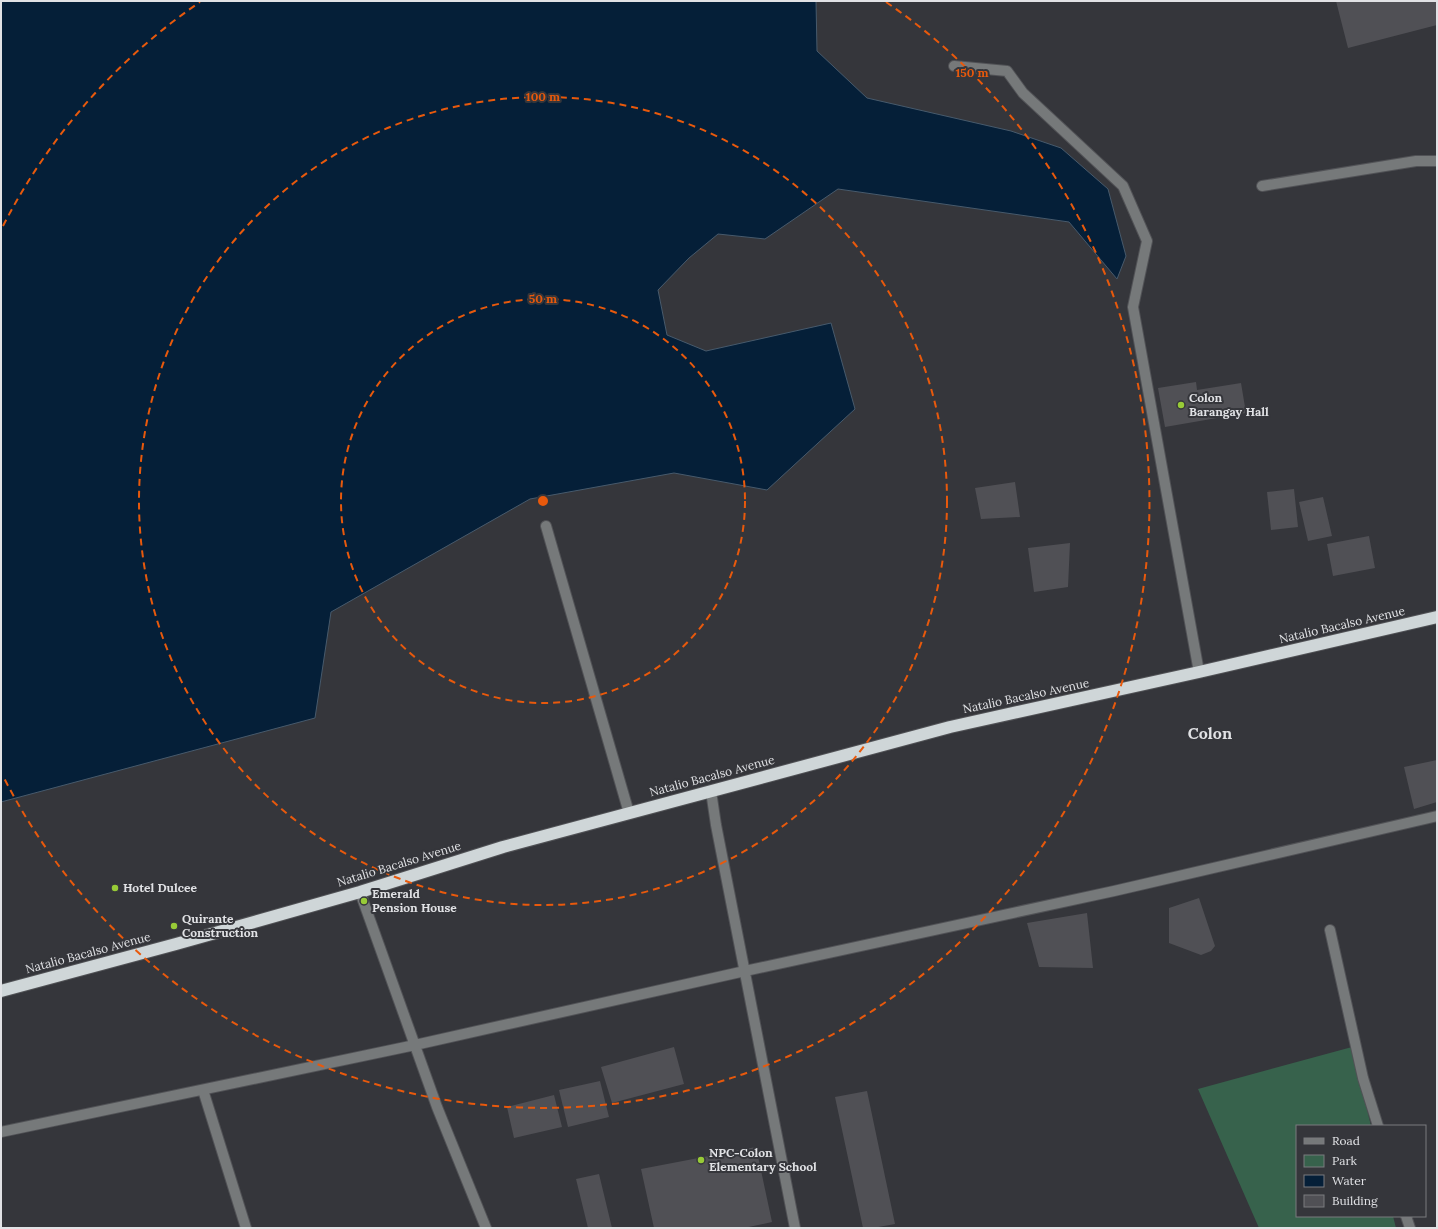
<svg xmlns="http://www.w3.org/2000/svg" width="1438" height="1229" font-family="Lora,serif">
  <rect width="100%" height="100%" fill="#35363b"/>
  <path fill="#37624c" d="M1352,1047L1371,1126H1297V1216H1393L1396,1228H1259L1198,1089Z"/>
  <path fill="#051f38" stroke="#475a6c" d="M1,1H816L817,51L867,98L1011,131L1061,148L1108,189L1126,256L1117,279L1069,222L838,189L765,239L718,234L689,258L658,290L667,335L706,351L831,323L855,409L767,490L674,473L530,499L331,612L315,718L1,802Z"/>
  <path fill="#505055" d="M1336,1H1437V25L1348,48Z
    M1196,382L1197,390L1241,383L1246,413L1165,427L1158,388Z
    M1015,482L1020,517L981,519L975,488Z
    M1294,489L1298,527L1271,530L1267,492Z
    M1323,497L1332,536L1308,541L1299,502Z
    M1369,536L1375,568L1333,576L1327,544Z
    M1070,543L1068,587L1034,592L1028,548Z
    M1437,760V802L1414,809L1404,767Z
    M1199,898L1215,946L1211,951L1201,955L1169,943V908Z
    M1087,913L1093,968L1039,967L1027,923Z
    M674,1047L684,1084L612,1103L601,1067Z
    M600,1081L609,1117L568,1127L559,1090Z
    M867,1091L895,1224L873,1228H863L835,1097Z
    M554,1095L562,1127L514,1138L507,1107Z
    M756,1147L772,1222L744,1228H654L641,1169Z
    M599,1174L612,1228H588L576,1179Z"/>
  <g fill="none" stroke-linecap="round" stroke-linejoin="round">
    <defs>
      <path id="minor" d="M954,66L1007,71L1023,93L1123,186L1147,241L1133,307L1199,672
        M1262,186L1416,161H1437
        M546,526L629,813
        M711,791L716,825L795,1228
        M360,892L437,1107L486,1228
        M1330,930L1363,1078L1378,1126
        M203,1090L246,1228
        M1,1132L415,1045L745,971L1114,891L1437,816
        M1406,1216L1410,1228"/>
      <path id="highway" d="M1,991L176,944L360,892L503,847L950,727L1199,672L1437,617"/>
    </defs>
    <use href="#minor" stroke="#515256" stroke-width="12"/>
    <use href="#highway" stroke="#515256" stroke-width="14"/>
    <use href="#minor" stroke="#76797a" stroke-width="10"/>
    <use href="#highway" stroke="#cfd6d8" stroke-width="12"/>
  </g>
  <g fill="none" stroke="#e8590c" stroke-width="2" stroke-dasharray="7 5">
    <circle cx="543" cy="501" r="202"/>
    <circle cx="543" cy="501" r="404"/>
    <path d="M3 226A606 606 0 0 1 200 2M886 2A606 606 0 1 1 3 776"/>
  </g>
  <g fill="#98cb37" stroke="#35363b" stroke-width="1.5">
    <circle cx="1181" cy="405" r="4"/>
    <circle cx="115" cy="888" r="4"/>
    <circle cx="364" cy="901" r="4"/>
    <circle cx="174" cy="926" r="4"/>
    <circle cx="701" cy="1160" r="4"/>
  </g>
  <g text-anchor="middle" stroke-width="4" stroke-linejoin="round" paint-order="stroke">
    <g font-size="12" font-weight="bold" fill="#e1e2e5" stroke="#35363b" text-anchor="start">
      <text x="1189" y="402">Colon<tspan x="1189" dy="14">Barangay Hall</tspan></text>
      <text x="123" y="892">Hotel Dulcee</text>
      <text x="372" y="898">Emerald<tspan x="372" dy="14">Pension House</tspan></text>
      <text x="182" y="923">Quirante<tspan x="182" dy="14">Construction</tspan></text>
      <text x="709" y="1157">NPC-Colon<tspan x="709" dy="14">Elementary School</tspan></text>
    </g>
    <g font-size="12" fill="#e1e2e5" stroke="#35363b">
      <text transform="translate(1342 625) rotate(-13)" y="4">Natalio Bacalso Avenue</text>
      <text transform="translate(1026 696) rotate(-12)" y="4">Natalio Bacalso Avenue</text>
      <text transform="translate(712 776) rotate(-15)" y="4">Natalio Bacalso Avenue</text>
      <text transform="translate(399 864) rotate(-17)" y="4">Natalio Bacalso Avenue</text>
      <text transform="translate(88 953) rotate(-15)" y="4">Natalio Bacalso Avenue</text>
    </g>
    <g font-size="16" font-weight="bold" fill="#e1e2e5" stroke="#35363b">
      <text x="1210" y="739">Colon</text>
    </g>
  </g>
  <circle cx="543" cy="501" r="6" fill="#e8590c" stroke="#35363b" stroke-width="2"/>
  <g font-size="12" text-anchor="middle" font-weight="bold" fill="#e8590c" stroke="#35363b" stroke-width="4" stroke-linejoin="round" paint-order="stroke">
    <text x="972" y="77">150 m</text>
    <text x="543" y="101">100 m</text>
    <text x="543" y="303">50 m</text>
  </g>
  <rect width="1438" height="1229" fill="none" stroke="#e1e2e5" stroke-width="4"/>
  <rect x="1296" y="1125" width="130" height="92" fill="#35363b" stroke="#7a7b7f"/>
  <rect x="1304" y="1138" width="20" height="6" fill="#76797a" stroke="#7a7b7f"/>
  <text x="1332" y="1145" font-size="12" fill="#e1e2e5">Road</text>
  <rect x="1304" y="1155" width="20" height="12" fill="#37624c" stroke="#7a7b7f"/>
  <text x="1332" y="1165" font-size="12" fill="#e1e2e5">Park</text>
  <rect x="1304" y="1175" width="20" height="12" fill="#051f38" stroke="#7a7b7f"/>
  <text x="1332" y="1185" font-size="12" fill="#e1e2e5">Water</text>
  <rect x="1304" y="1195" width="20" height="12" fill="#505055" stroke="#7a7b7f"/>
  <text x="1332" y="1205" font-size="12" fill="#e1e2e5">Building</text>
</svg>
